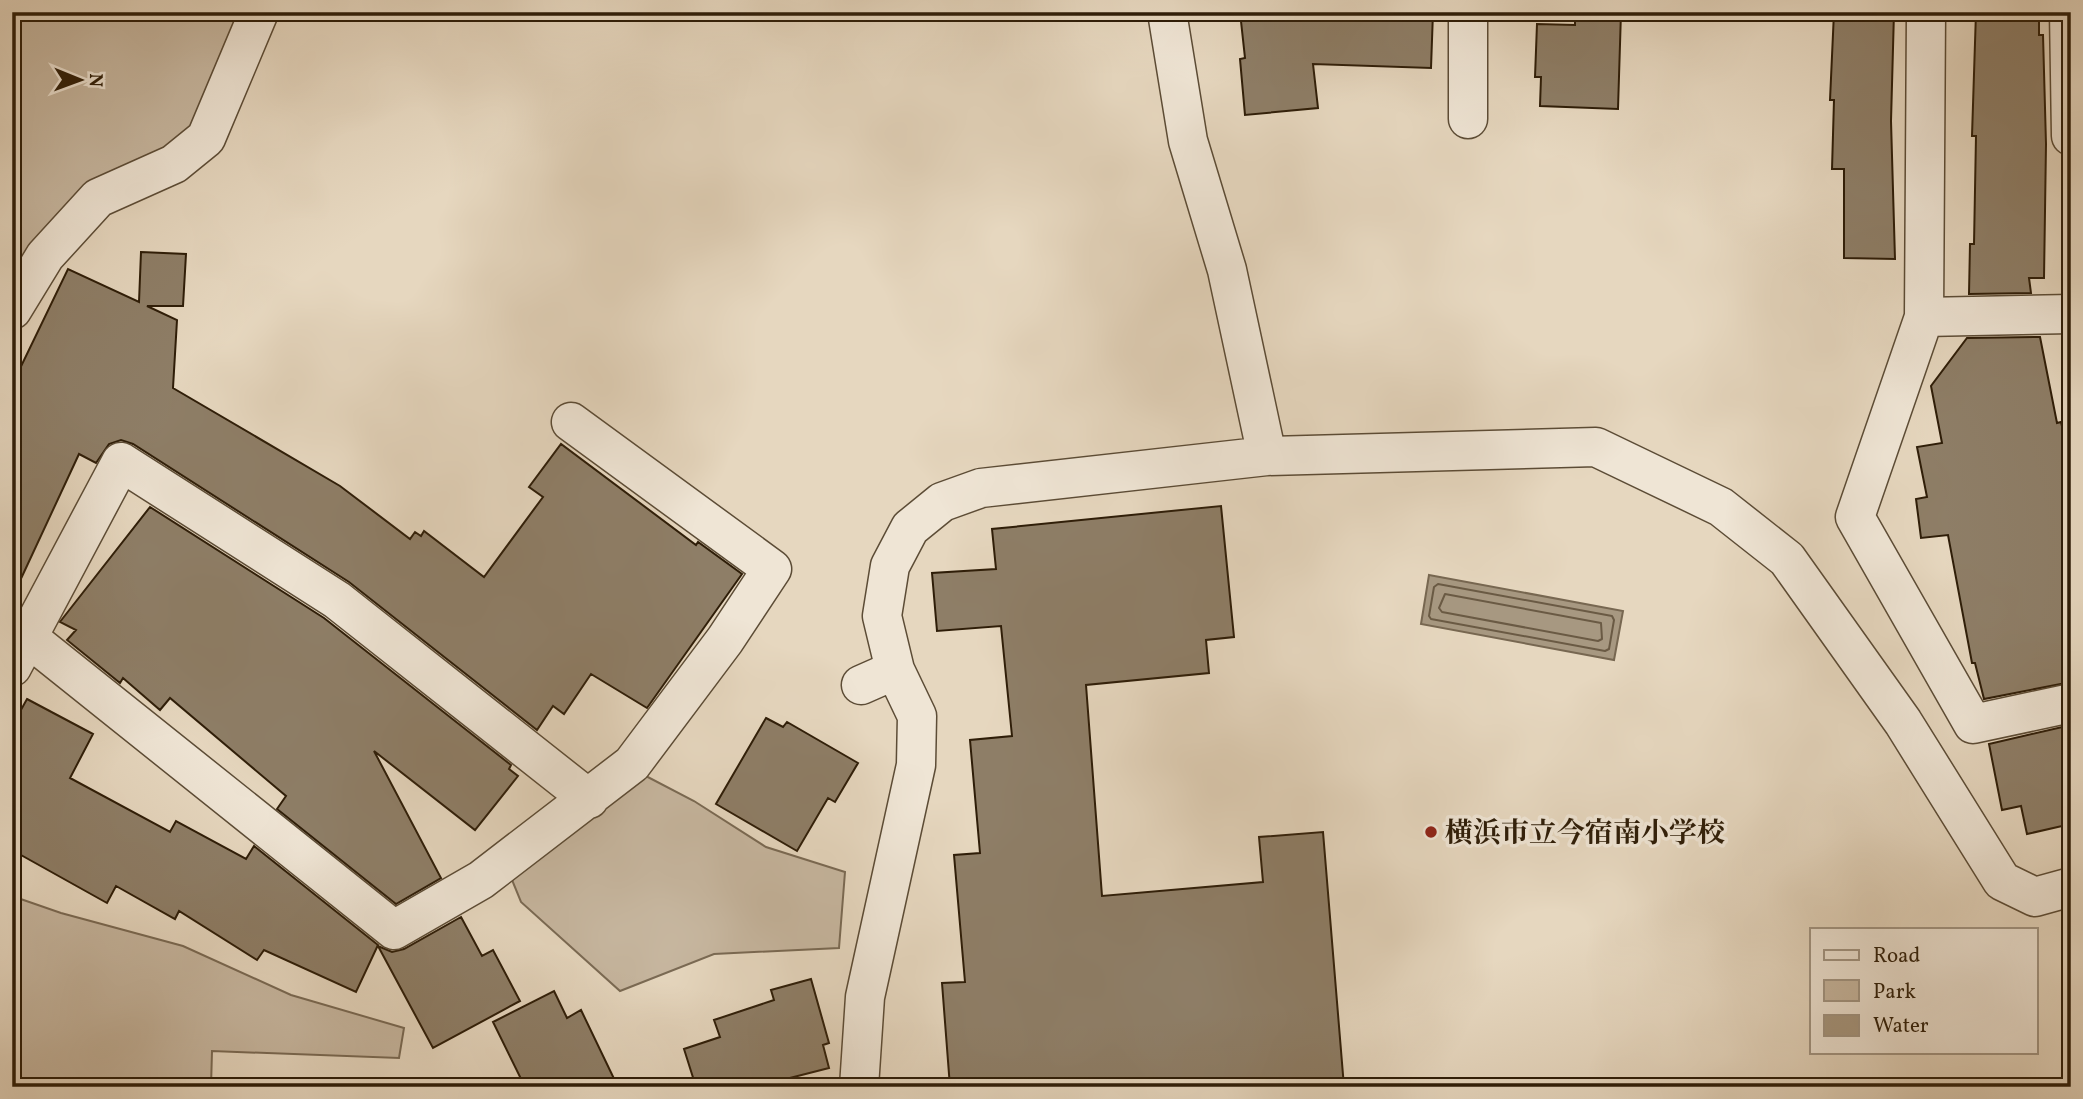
<svg xmlns="http://www.w3.org/2000/svg" width="2083" height="1099" font-family="Vollkorn,'Noto Serif JP',serif">
  <rect width="100%" height="100%" fill="#e6d7bf"/>
  <filter id="stains"><feTurbulence type="fractalNoise" baseFrequency=".00286" numOctaves="4"/><feColorMatrix values="0 0 0 0 .2 0 0 0 0 .09 0 0 0 0 .02 0 0 0 .5 -.17"/></filter>
  <radialGradient id="worn" r=".72"><stop offset=".6" stop-color="#630" stop-opacity="0"/><stop offset="1" stop-color="#630" stop-opacity=".3"/></radialGradient>
  <path fill="#c7b7a0" stroke="#7a6a54" stroke-width="2" d="M12,12H249L201,116L172,150L12,273Z
    M642,774L694,801L766,847L845,872L839,948L714,954L620,991L521,902L510,875Z
    M12,896L61,913L183,946L291,995L404,1028L399,1058L212,1051L211,1087H12Z"/>
  <path fill="#a79881" stroke="#776751" stroke-width="2" d="M1429,575L1623,611L1614,660L1421,624Z"/>
  <g fill="none" stroke-linecap="round" stroke-linejoin="round">
    <path stroke="#6a5a44" stroke-width="2" d="M1438,584L1612,616L1614,620L1609,649L1605,651L1431,619L1429,616L1434,587Z
      M1445,594L1601,623L1602,639L1598,641L1442,612L1439,608Z"/>
  </g>
  <path fill="#8e7e67" stroke="#2e1d08" stroke-width="2" d="M1240,12H1433L1431,68L1313,64L1318,108L1245,115L1240,59L1245,58Z
    M1575,12H1621L1618,109L1540,106L1541,77H1535L1537,24L1575,25Z
    M1834,12H1894L1891,121L1895,259L1844,258V169H1832L1834,100H1830Z
    M1976,12H2039V35H2043L2046,144L2044,278H2029L2031,293L1969,294L1970,244H1974L1976,136H1972Z
    M141,252L186,254L183,306H147L177,320L173,388L340,486L410,539L415,532L421,536L424,531L484,577L543,497L529,487L561,444L696,545L698,542L742,574L647,708L591,674L564,714L553,706L537,730L349,582L133,444L121,440L109,444L96,463L79,454L12,598V385L68,269L139,302Z
    M2040,337L2057,423L2061,422L2071,464V682L1984,699L1975,663H1972L1948,535L1921,538L1916,499L1927,497L1917,447L1942,443L1931,386L1967,338Z
    M1221,506L1234,637L1206,640L1209,673L1086,685L1102,896L1263,882L1259,837L1323,832L1344,1087H950L942,983L965,982L954,855L980,853L970,740L1012,736L1001,626L937,631L932,573L996,569L992,529Z
    M150,507L324,618L511,765L509,769L518,776L475,830L374,751L441,878L396,904L277,809L286,796L170,698L160,710L123,678L120,683L67,640L76,630L60,622L63,618Z
    M27,699L93,734L70,778L170,832L176,821L246,859L254,846L378,945L356,992L264,950L257,960L179,911L175,919L116,886L107,903L12,850V726Z
    M766,718L783,727L787,722L858,763L835,802L828,798L797,851L716,804Z
    M2071,725V824L2027,834L2021,806L2002,810L1989,744Z
    M461,917L482,956L493,950L520,1001L433,1048L378,946L392,952L404,949Z
    M811,979L829,1043L823,1045L829,1068L782,1080L784,1087H696L684,1049L720,1037L714,1020L774,1000L771,990Z
    M554,991L567,1018L581,1010L618,1087H525L493,1022Z"/>
  <g fill="none" stroke-linecap="round" stroke-linejoin="round">
    <defs>
      <path id="minor" d="M1167,12L1188,141L1227,270L1267,456
        M1468,12V119
        M1926,12L1924,317L1855,517L1973,724L2071,703
        M2069,12L2071,136
        M12,310L45,256L98,198L174,164L206,138L259,12
        M1924,317L2071,314
        M30,639L394,930L481,880L632,764L725,640L772,569L571,422
        M12,667L121,462L337,600L589,799
        M861,685L895,670
        M859,1087L865,997L916,765L917,716L895,670L882,616L890,566L910,528L942,502L981,488L1267,456L1596,447L1721,507L1787,559L1903,722L2002,881L2035,897L2071,887"/>
    </defs>
    <use href="#minor" stroke="#5c4c36" stroke-width="41"/>
    <use href="#minor" stroke="#efe5d5" stroke-width="38"/>
  </g>
  <circle fill="#8f2418" stroke="#efe5d5" stroke-width="2.5" cx="1431" cy="832" r="7"/>
  <g text-anchor="middle" stroke-width="7" stroke-linejoin="round" paint-order="stroke">
    <g font-size="28" font-weight="bold" fill="#2e1d08" stroke="#efe5d5" text-anchor="start">
      <text x="1445" y="842">横浜市立今宿南小学校</text>
    </g>
  </g>
  <rect width="2083" height="1099" fill="none" stroke="#e6d7bf" stroke-width="42"/>
  <rect x="14" y="14" width="2055" height="1071" fill="none" stroke="#2e1d08" stroke-width="3.5"/>
  <rect x="21" y="21" width="2041" height="1057" fill="none" stroke="#2e1d08" stroke-width="2"/>
  <rect x="1810" y="928" width="228" height="126" fill="#efe5d5" stroke="#a29583" stroke-width="2"/>
  <rect x="1824" y="950" width="35" height="10" fill="#efe5d5" stroke="#a29583" stroke-width="2"/>
  <text x="1873" y="962" font-size="21" fill="#2e1d08">Road</text>
  <rect x="1824" y="980" width="35" height="21" fill="#c7b7a0" stroke="#a29583" stroke-width="2"/>
  <text x="1873" y="998" font-size="21" fill="#2e1d08">Park</text>
  <rect x="1824" y="1015" width="35" height="21" fill="#a79881" stroke="#a29583" stroke-width="2"/>
  <text x="1873" y="1032" font-size="21" fill="#2e1d08">Water</text>
  <g transform="translate(80 80) rotate(91)" stroke="#efe5d5" stroke-width="5" paint-order="stroke">
  <path d="M0-5L12 26L0 18L-12 26Z" fill="#2e1d08"/>
  <text y="-10" font-size="19" font-weight="bold" text-anchor="middle" fill="#2e1d08">N</text>
  </g>
  <rect width="100%" height="100%" filter="url(#stains)"/>
  <rect width="100%" height="100%" fill="url(#worn)"/>
</svg>
